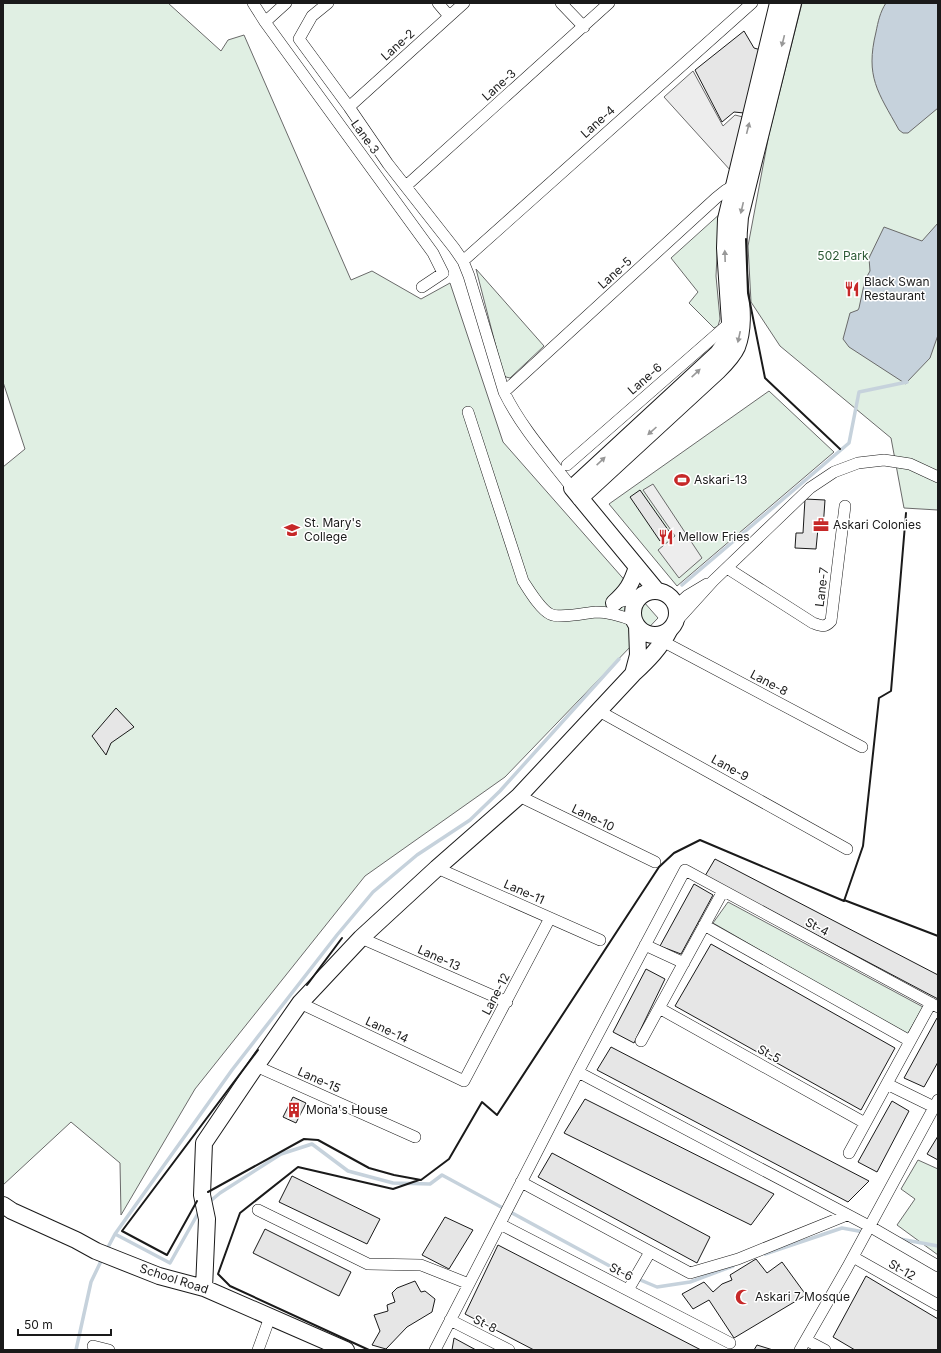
<svg xmlns="http://www.w3.org/2000/svg" width="941" height="1353" font-family="Inter,sans-serif">
  <rect width="100%" height="100%" fill="#fff"/>
  <path fill="#e0efe3" stroke="#6a6a6a" d="M3,3H168L221,51L228,40L244,35L351,280L372,271L421,299L450,283L503,442L658,618L505,777L365,876L195,1089L121,1215L120,1163L71,1122L3,1185V467L25,449L3,382Z
    M802,3H938V510L904,508L891,438L780,346L751,302L748,246L769,134Z
    M722,212L718,235L716,276L720,319L718,326L714,328L689,303L698,292L671,258Z
    M476,269L544,346L510,378L506,377L503,374Z
    M769,391L834,452L677,586L609,504Z
    M728,902L923,1007L907,1035L713,923Z
    M918,1160L938,1169V1255L897,1225L915,1199L901,1189Z"/>
  <path fill="#ededed" stroke="#6a6a6a" d="M693,71L723,126L735,115L743,117L731,171L664,97Z
    M653,484L702,558L679,578L658,550L675,536L643,490Z"/>
  <path fill="#c6d2dc" stroke="#6a6a6a" d="M886,3H938V108L908,133H903L899,130C878,92 865,77 876,32C878,22 880,12 886,3Z
    M938,223V335L930,358L907,382L906,384L849,347L843,339L850,313L858,310L859,308L865,280L870,271L869,258L884,227L922,241Z"/>
  <g fill="none" stroke-linecap="round" stroke-linejoin="round">
    <path stroke="#c6d2dc" stroke-width="3.5" d="M682,585L849,443L859,392L907,382
      M208,1203L220,1193L281,1154L312,1144L348,1171L393,1183L430,1184L442,1175L619,1271L657,1287L690,1282L733,1266
      M115,1234L170,1263L200,1210
      M900,1239L938,1246
      M106,1251L115,1234L232,1070L337,935L373,892L417,855L470,820L500,791L619,659
      M765,1254L842,1228L864,1232
      M76,1350L91,1282L102,1259"/>
  </g>
  <path fill="#e6e6e6" stroke="#1a1a1a" d="M744,31L754,48L761,50L744,113L734,112L722,122L695,70Z
    M640,490L671,534L660,541L630,497Z
    M805,499L825,500L823,529L818,528L816,549L795,548L796,533H803Z
    M116,708L134,727L111,743L106,755L92,736Z
    M715,859L938,975V999L705,876Z
    M694,884L713,895L681,954L660,946Z
    M711,944L895,1048L861,1110L675,1006Z
    M646,969L665,979L634,1043L613,1032Z
    M937,1018H938V1062L924,1087L904,1078Z
    M611,1047L869,1181L848,1202L597,1070Z
    M293,1097L306,1103L296,1123L283,1117Z
    M585,1099L774,1194L751,1225L564,1133Z
    M892,1101L909,1111L877,1172L858,1162Z
    M938,1136V1160L927,1154Z
    M552,1153L710,1237L697,1263L538,1177Z
    M292,1176L380,1219L367,1244L279,1202Z
    M445,1217L473,1230L449,1269L422,1255Z
    M265,1229L351,1272L339,1296L253,1253Z
    M498,1245L701,1350H534L465,1314Z
    M756,1259L767,1273L782,1262L806,1295L734,1338L709,1300L693,1309L682,1294L704,1282L713,1292L722,1284L732,1280L730,1275Z
    M866,1276L938,1319V1350H855L833,1337Z
    M415,1281L421,1292L425,1291L435,1299L432,1312L407,1327L386,1349L372,1345L380,1331L374,1315L388,1311L387,1305L395,1302L392,1293L397,1288Z
    M454,1338L476,1350H452Z
    M757,1345L773,1350H754Z"/>
  <g fill="none" stroke-linecap="round" stroke-linejoin="round">
    <defs>
      <path id="street" d="M253,3L265,22
        M286,3L265,22L433,253L443,273L422,287
        M328,3L312,16L299,39L349,107L388,164L454,248L463,261L469,276L504,392C521,427 548,457 572,488
        M438,3L449,16
        M561,3L584,27
        M349,107L464,3
        M406,186L609,3
        M463,261L752,3
        M504,392L716,198L726,190L737,184
        M468,412L523,581C529,590 540,609 550,614C560,619 584,613 596,612C609,612 622,616 634,621
        M567,465L732,321
        M727,568L813,623C821,626 825,628 831,621L845,506
        M615,603L639,597
        M676,606L687,596L707,584
        M674,624L713,581L810,488L834,472L858,463L884,460L910,464L938,477
        M664,642L862,747
        M599,711L847,849
        M519,796L655,862
        M437,868L600,940
        M704,925L910,1041
        M361,938L507,1002
        M645,945L684,963
        M300,1003L464,1081L550,918
        M659,1008L865,1123
        M641,1041L723,891
        M256,1066L415,1137
        M578,1072L869,1226L938,1266
        M887,1084L934,1107
        M849,1153L931,1003
        M521,1182L690,1273L738,1259L847,1215
        M258,1210L368,1264L421,1265L469,1284
        M500,1224L730,1343
        M853,1257L938,1305
        M628,1290L650,1252
        M450,1320L509,1350
        M806,1340L825,1350
        M93,1346L109,1350
        M258,1350L270,1317
        M435,1350L578,1072L685,870L938,1007
        M800,1350L847,1268L938,1100"/>
      <path id="secondary" d="M580,498L718,371C725,364 733,356 737,347C746,324 740,297 739,273C738,254 738,236 740,217L793,3
        M657,591L572,488L718,353L727,340L730,323L725,248L726,219L778,3
        M633 613a22 22 0 1 1 44 0a22 22 0 1 1-44 0Z
        M614,603C627,591 631,585 637,567
        M633,674L638,655L637,626
        M3,1205L12,1211L76,1240L96,1251L159,1276L204,1288L346,1350
        M204,1288L207,1219L202,1195L204,1143L256,1066L300,1003L361,938L437,868L519,796L633,674C648,660 661,647 670,629"/>
    </defs>
    <use href="#street" stroke="#1a1a1a" stroke-width="12"/>
    <use href="#secondary" stroke="#1a1a1a" stroke-width="18"/>
    <use href="#street" stroke="#fff" stroke-width="11"/>
    <use href="#secondary" stroke="#fff" stroke-width="16"/>
    <path stroke="#1a1a1a" stroke-width="2" d="M746,239L748,293L765,378L840,449
      M844,900L938,936
      M307,985L342,938
      M208,1192L304,1139L318,1140L369,1168L394,1175L421,1180L449,1159L482,1102L497,1115L659,867L674,853L700,840L844,901L863,846L879,698L891,691L906,513
      M197,1201L167,1255L122,1231L258,1050
      M369,1350L230,1286L218,1274L240,1213L298,1167L393,1189L419,1180"/>
  </g>
  <defs><path id="oneway-solid" d="M-6-.8H1V-3.2L6.5 0L1 3.2V.8H-6Z"/></defs>
  <g fill="#989898">
    <use href="#oneway-solid" transform="translate(783 41) rotate(104)"/>
    <use href="#oneway-solid" transform="translate(748 128) rotate(-76)"/>
    <use href="#oneway-solid" transform="translate(742 208) rotate(103)"/>
    <use href="#oneway-solid" transform="translate(725 256) rotate(-92)"/>
    <use href="#oneway-solid" transform="translate(739 337) rotate(102)"/>
    <use href="#oneway-solid" transform="translate(696 373) rotate(-43)"/>
    <use href="#oneway-solid" transform="translate(652 431) rotate(138)"/>
    <use href="#oneway-solid" transform="translate(601 461) rotate(-43)"/>
  </g>
  <defs>
    <symbol id="restaurant-bare" viewBox="-9 -9 18 18"><path d="M-5-6h1v4h1v-4h1v4h1v-4h1v5L-1.5 .5V6h-2V.5L-5-1ZM5-6V6H3V1.5H1.5Q1.5-4 5-6Z" fill="#c62828" stroke="#fff" stroke-width="2.5" paint-order="stroke"/></symbol>
    <symbol id="stadium-bare" viewBox="-9 -9 18 18"><path d="M0-5a6.5 5 0 1 0 0 10a6.5 5 0 1 0 0-10ZM-3.5-1.8h7v3.6h-7Z" fill="#c62828" stroke="#fff" stroke-width="2.5" paint-order="stroke"/></symbol>
    <symbol id="office-bare" viewBox="-9 -9 18 18"><path d="M-6-3h4V-5.5h4V-3h4V5H-6ZM-1-4.5V-3h2v-1.5ZM-6 0V1H6V0Z" fill="#c62828" stroke="#fff" stroke-width="2.5" paint-order="stroke"/></symbol>
    <symbol id="university-bare" viewBox="-9 -9 18 18"><path d="M0-5L7-2L0 1L-7-2ZM-4 1L0 2.5L4 1V4Q0 6-4 4Z" fill="#c62828" stroke="#fff" stroke-width="2.5" paint-order="stroke"/></symbol>
    <symbol id="building-bare" viewBox="-9 -9 18 18"><path d="M-4-6H4V6H1V3H-1V6H-4ZM-2.5-4.3h1.7v1.8h-1.7ZM.8-4.3h1.7v1.8H.8ZM-2.5-1h1.7V.8h-1.7ZM.8-1h1.7V.8H.8Z" fill="#c62828" stroke="#fff" stroke-width="2.5" paint-order="stroke"/></symbol>
    <symbol id="mosque-bare" viewBox="-9 -9 18 18"><path d="M3.5-4.9A6 6 0 1 0 3.5 4.9A5 5 0 1 1 3.5-4.9Z" fill="#c62828" stroke="#fff" stroke-width="2.5" paint-order="stroke"/></symbol>
  </defs>
  <g fill-rule="evenodd">
    <use href="#restaurant-bare" x="841" y="278" width="22" height="22"/>
    <use href="#stadium-bare" x="671" y="469" width="22" height="22"/>
    <use href="#office-bare" x="810" y="514" width="22" height="22"/>
    <use href="#university-bare" x="281" y="519" width="22" height="22"/>
    <use href="#restaurant-bare" x="655" y="526" width="22" height="22"/>
    <use href="#building-bare" x="283" y="1099" width="22" height="22"/>
    <use href="#mosque-bare" x="732" y="1286" width="22" height="22"/>
  </g>
  <g text-anchor="middle" stroke-width="3" stroke-linejoin="round" paint-order="stroke">
    <g font-size="12" fill="#1a1a1a" stroke="#fff">
      <text transform="translate(398 45) rotate(-42)" y="4">Lane-2</text>
      <text transform="translate(499 85) rotate(-42)" y="4">Lane-3</text>
      <text transform="translate(598 122) rotate(-42)" y="4">Lane-4</text>
      <text transform="translate(365 137) rotate(54)" y="4">Lane 3</text>
      <text transform="translate(615 273) rotate(-42)" y="4">Lane-5</text>
      <text transform="translate(645 379) rotate(-41)" y="4">Lane-6</text>
      <text transform="translate(822 587) rotate(-83)" y="4">Lane-7</text>
      <text transform="translate(769 683) rotate(28)" y="4">Lane-8</text>
      <text transform="translate(730 768) rotate(29)" y="4">Lane-9</text>
      <text transform="translate(593 818) rotate(26)" y="4">Lane-10</text>
      <text transform="translate(524 892) rotate(24)" y="4">Lane-11</text>
      <text transform="translate(817 927) rotate(28)" y="4">St-4</text>
      <text transform="translate(439 958) rotate(24)" y="4">Lane-13</text>
      <text transform="translate(496 994) rotate(-62)" y="4">Lane-12</text>
      <text transform="translate(387 1030) rotate(25)" y="4">Lane-14</text>
      <text transform="translate(769 1054) rotate(29)" y="4">St-5</text>
      <text transform="translate(319 1080) rotate(24)" y="4">Lane-15</text>
      <text transform="translate(902 1270) rotate(30)" y="4">St-12</text>
      <text transform="translate(621 1272) rotate(27)" y="4">St-6</text>
      <text transform="translate(174 1279) rotate(18)" y="4">School Road</text>
      <text transform="translate(485 1324) rotate(27)" y="4">St-8</text>
    </g>
    <g font-size="12" fill="#2b5a34" stroke="#fff">
      <text x="843" y="260">502 Park</text>
    </g>
    <g font-size="12" fill="#1a1a1a" stroke="#fff" text-anchor="start">
      <text x="864" y="286">Black Swan<tspan x="864" dy="14">Restaurant</tspan></text>
      <text x="694" y="484">Askari-13</text>
      <text x="304" y="527">St. Mary's<tspan x="304" dy="14">College</tspan></text>
      <text x="833" y="529">Askari Colonies</text>
      <text x="678" y="541">Mellow Fries</text>
      <text x="306" y="1114">Mona's House</text>
      <text x="755" y="1301">Askari 7 Mosque</text>
    </g>
  </g>
  <rect width="941" height="1353" fill="none" stroke="#1a1a1a" stroke-width="8"/>
  <path d="M18 1329v6h93v-6" fill="none" stroke="#1a1a1a" stroke-width="2"/>
  <text x="24" y="1329" font-size="12" fill="#1a1a1a" stroke="#ffffff" stroke-width="3" paint-order="stroke">50 m</text>
</svg>
